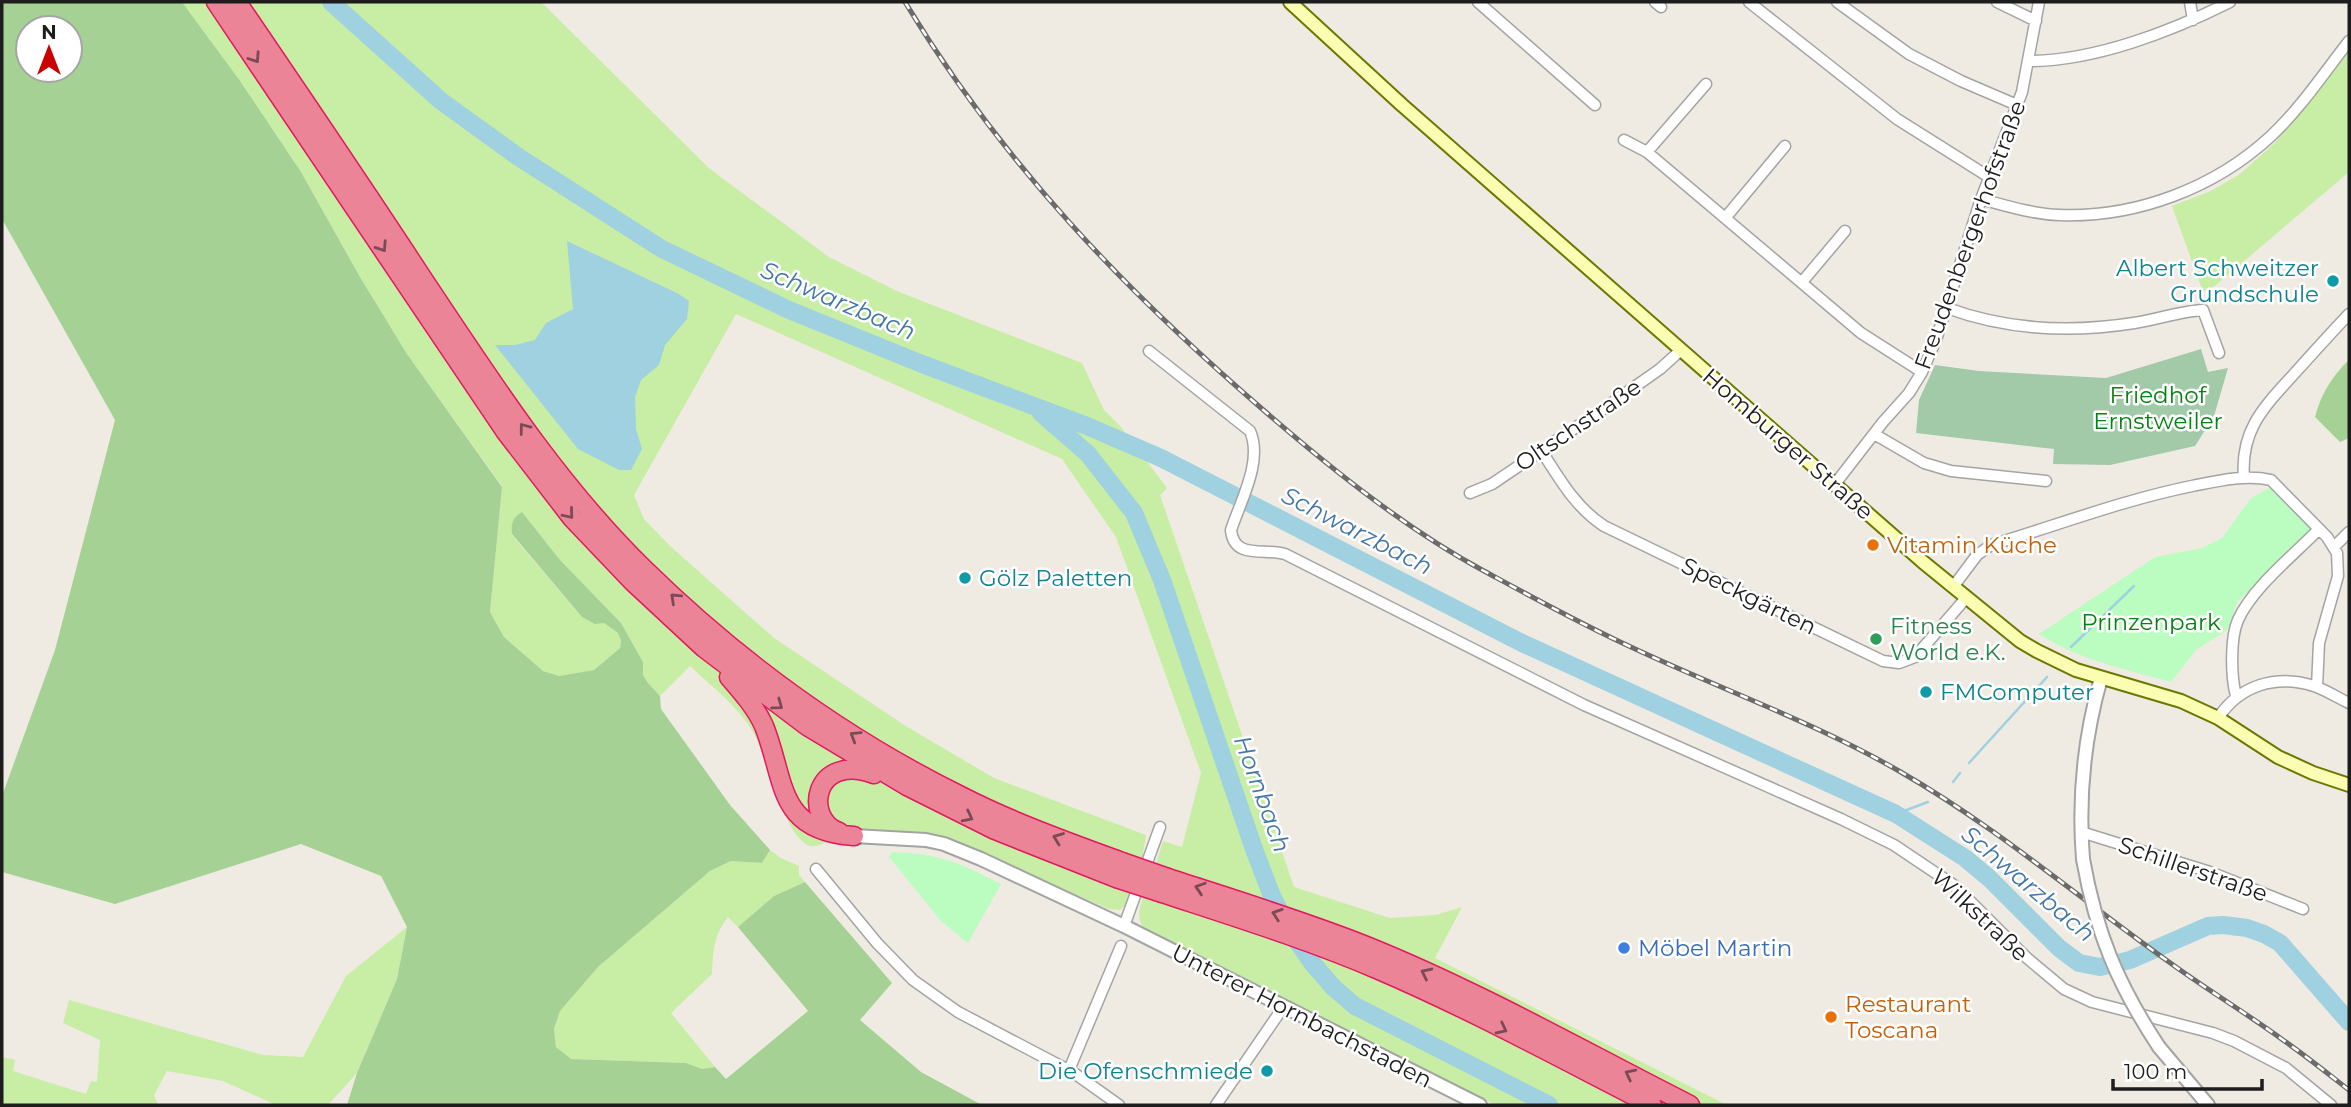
<svg xmlns="http://www.w3.org/2000/svg" width="2351" height="1107" font-family="Montserrat,sans-serif">
  <rect width="100%" height="100%" fill="#efebe2"/>
  <path fill="#c8eda4" fill-rule="evenodd" d="M182,2H541L710,169L829,257L899,292L1082,363L1104,410L1121,427L1167,488L1160,495L1294,887L1390,918L1436,915L1462,907L1435,958L1727,1105H1495L1143,927C1136,916 1140,908 1143,897L1159,902L1170,870L1156,864L1163,841L1182,847L1201,773L1116,537L1062,459L736,314L634,495L644,519L670,546L774,638L904,725L994,778L1146,835L1142,859L1125,854L1113,886L1130,892L1125,905L1120,910L1109,909L947,838L942,851L916,847L825,843C820,845 815,847 810,846C782,836 768,756 753,732C738,706 711,686 690,666L660,696L648,683L643,675V662L621,623L560,560L522,512L512,535L582,617L604,623L618,633L621,641L620,648L594,670L559,676L543,671L504,637L490,612L502,486L407,354L360,277L301,172L238,78ZM1228,888L1319,919L1332,961L1246,931Z
    M2349,52V172L2216,285L2203,292L2172,206L2211,191L2240,174L2275,143Z
    M770,850L781,858L799,866V875L805,882L774,896L738,927L728,917C714,935 713,951 712,974L671,1013L715,1067L702,1069L686,1063L570,1059L556,1047L554,1029L560,1011L598,967L710,871L731,861L762,863Z
    M407,927L397,979L357,1073L328,1105H276L223,1081L167,1071L154,1095L158,1105H2V1057L15,1060L13,1071L86,1094L91,1081L97,1082L100,1040L63,1023L69,1000L263,1055L303,1057L346,976Z"/>
  <path fill="#a6d194" fill-rule="evenodd" d="M2,2H182L238,78L301,172L360,277L407,354L502,487L490,612L504,637L543,671L559,676L594,670L620,648L621,641L618,633L604,623L595,624L582,617L512,534C511,524 512,518 522,512L560,560L621,623L643,662V675L648,683L660,696L661,709L730,805L770,850L762,863L731,861L710,871L598,967L560,1011L554,1029L556,1047L571,1059L686,1063L702,1069L715,1067L726,1079L808,1011L738,927L774,896L805,882L892,983L860,1020L921,1072L982,1105H347L357,1073L397,979L407,927L381,876L301,844L115,904L2,872V796L55,650L115,420L2,219ZM28,28H70V70H28Z
    M2349,360V438L2340,442L2315,417C2321,394 2332,376 2349,360Z"/>
  <path fill="#a2c9a8" d="M2201,349L2208,372L2228,368L2214,416L2195,446L2110,465L2053,464L2054,449L1916,433L1919,400L1935,365L1979,371L2106,378Z"/>
  <path fill="#bbfcc0" d="M2271,487L2313,530L2238,601L2227,630L2197,649L2171,682C2125,669 2079,660 2039,634L2155,557L2202,548L2222,538L2251,498Z
    M892,852C941,854 958,862 1001,884L968,943L941,921L889,857Z"/>
  <path fill="#9fd1e0" d="M567,241L677,293L689,301L687,319L665,345L659,365L641,380L635,397L636,429L642,449L631,470H619L578,449L495,345H515L535,340L546,323L573,309Z"/>
  <g fill="none" stroke-linecap="round" stroke-linejoin="round">
    <path stroke="#9fd1e0" stroke-width="2.5" d="M2071,647L2134,586
      M1969,763L2047,677
      M1953,782L1960,773
      M1896,814L1928,802"/>
    <path stroke="#9fd1e0" stroke-width="18" d="M331,2L441,101L520,158L662,249L789,310L922,364L1087,426L1161,458L1522,643L1896,814L1965,858L1989,878L2059,948L2079,963L2100,967L2130,960L2208,926L2223,925L2247,928L2264,934L2280,943L2349,1022
      M1041,413L1088,454L1134,513L1162,580L1255,852L1272,896L1290,931L1313,964L1334,988L1355,1006L1549,1105"/>
    <defs>
      <path id="minor" d="M1478,2L1595,105
        M1655,2L1661,7
        M1749,2L1897,119L1989,177
        M1837,2L1909,54L1961,81L2017,105
        M1997,2L2036,21
        M2190,2L2193,20
        M2029,61C2095,61 2172,31 2230,2
        M1624,140L1647,152L1861,333L1922,372
        M1647,152L1706,84
        M1981,199C2007,206 2033,214 2059,215C2136,218 2215,188 2271,136C2300,109 2324,73 2349,41
        M1726,217L1785,146
        M1802,282L1845,231
        M1947,308C2007,330 2071,333 2134,323C2156,320 2180,311 2203,310L2219,353
        M1149,351L1250,431C1263,461 1241,500 1231,530C1234,560 1264,548 1285,554L1584,705L1841,819L1894,845L1955,886L2027,958L2064,989L2092,1002L2213,1033L2234,1041L2286,1068L2331,1105
        M1874,434L1924,463L1951,471L2046,481
        M1541,450C1559,478 1575,507 1604,526L1883,661L1899,663L1915,657L1966,598
        M2244,478C2240,430 2264,407 2294,374C2312,354 2330,334 2349,314
        M1835,484L1883,422L1909,393L1922,372L1936,340L1981,199L2022,92L2039,2
        M1470,493L1492,484L1606,407L1660,369L1681,350
        M2335,546L2349,532
        M1953,587L1977,555L1991,545C2058,525 2123,500 2192,486C2217,481 2246,474 2271,480L2327,537L2337,553L2338,576L2319,643L2317,687
        M2236,696C2231,677 2230,638 2238,620C2253,587 2294,555 2319,529
        M2218,718C2240,685 2276,674 2314,686C2326,690 2338,698 2349,703
        M2081,832L2210,872L2303,909
        M816,869L877,943L913,980L958,1012L1074,1073L1119,1105
        M1124,926L1160,827
        M1069,1070L1121,946
        M1216,1105L1284,1006"/>
      <path id="tertiary" d="M854,836L926,840L944,844L981,859L1124,926L1480,1105
        M2083,859C2078,797 2084,738 2101,678
        M2159,1047L2208,1105"/>
      <path id="secondary" d="M1290,2L1402,105L1923,562L2020,641L2037,651L2076,670L2181,701L2218,718L2278,757L2313,773L2349,785"/>
      <path id="motorway" d="M216,2L505,431L572,518L633,582L704,648L807,726L907,786L995,830L1116,878
        M237,2C299,93 361,184 421,276C489,378 556,483 644,569C738,661 845,739 963,797C1014,823 1068,842 1122,862
        M729,677C742,692 756,708 764,726C786,781 776,831 854,836
        M839,832C803,819 813,752 874,774
        M1168,878C1235,900 1304,921 1369,947C1480,992 1585,1052 1690,1105
        M1162,893C1235,917 1309,940 1379,970C1472,1010 1562,1059 1652,1105"/>
    </defs>
    <use href="#minor" stroke="#a4a4a4" stroke-width="13"/>
    <use href="#tertiary" stroke="#a4a4a4" stroke-width="16"/>
    <use href="#secondary" stroke="#6b7800" stroke-width="16"/>
    <use href="#motorway" stroke="#e3195f" stroke-width="21"/>
    <use href="#minor" stroke="#fff" stroke-width="10"/>
    <use href="#tertiary" stroke="#fff" stroke-width="12"/>
    <use href="#secondary" stroke="#fafdb2" stroke-width="12"/>
    <use href="#motorway" stroke="#ec8498" stroke-width="18"/>
    <defs>
      <path id="rail" d="M905,2C1003,164 1125,291 1268,414C1334,471 1408,530 1484,571C1532,597 1581,624 1631,647C1720,689 1814,722 1899,771C1995,826 2079,898 2169,962C2206,989 2246,1013 2283,1040C2306,1056 2327,1073 2349,1090"/>
    </defs>
    <use href="#rail" stroke="#6b6b6b" stroke-width="5"/>
    <use href="#rail" stroke="#fff" stroke-width="2.5" stroke-dasharray="8" stroke-linecap="butt"/>
    <defs>
      <path id="tertiary-bridge" d="M2083,859C2096,933 2118,985 2159,1047"/>
      <path id="motorway-bridge" d="M1122,862L1168,878
        M1116,878L1162,893"/>
    </defs>
    <use href="#tertiary-bridge" stroke="#a4a4a4" stroke-width="16" stroke-linecap="butt"/>
    <use href="#motorway-bridge" stroke="#e3195f" stroke-width="21" stroke-linecap="butt"/>
    <use href="#tertiary-bridge" stroke="#fff" stroke-width="12"/>
    <use href="#motorway-bridge" stroke="#ec8498" stroke-width="18"/>
  </g>
  <defs><path id="oneway-chevron" d="M-2-3.5L2.5 0L-2 3.5" fill="none" stroke-width="1.6" stroke-linecap="round" stroke-linejoin="round" transform="scale(1.75)"/></defs>
  <g stroke="#7a4b54">
    <use href="#oneway-chevron" transform="translate(255 58) rotate(56)"/>
    <use href="#oneway-chevron" transform="translate(382 247) rotate(57)"/>
    <use href="#oneway-chevron" transform="translate(524 428) rotate(-127)"/>
    <use href="#oneway-chevron" transform="translate(569 514) rotate(50)"/>
    <use href="#oneway-chevron" transform="translate(675 598) rotate(-137)"/>
    <use href="#oneway-chevron" transform="translate(778 705) rotate(36)"/>
    <use href="#oneway-chevron" transform="translate(855 736) rotate(-148)"/>
    <use href="#oneway-chevron" transform="translate(968 817) rotate(27)"/>
    <use href="#oneway-chevron" transform="translate(1058 838) rotate(-159)"/>
    <use href="#oneway-chevron" transform="translate(1200 888) rotate(-162)"/>
    <use href="#oneway-chevron" transform="translate(1277 914) rotate(-161)"/>
    <use href="#oneway-chevron" transform="translate(1426 973) rotate(-154)"/>
    <use href="#oneway-chevron" transform="translate(1502 1029) rotate(27)"/>
    <use href="#oneway-chevron" transform="translate(1630 1074) rotate(-153)"/>
  </g>
  <g fill="#0f9aa8" stroke="#fff" stroke-width="2.5">
    <circle cx="2333" cy="281" r="7"/>
    <circle cx="965" cy="578" r="7"/>
    <circle cx="1926" cy="692" r="7"/>
    <circle cx="1267" cy="1071" r="7"/>
  </g>
  <g fill="#e8710a" stroke="#fff" stroke-width="2.5">
    <circle cx="1873" cy="545" r="7"/>
    <circle cx="1831" cy="1017" r="7"/>
  </g>
  <circle fill="#2e9e5b" stroke="#fff" stroke-width="2.5" cx="1876" cy="639" r="7"/>
  <circle fill="#3f7fe0" stroke="#fff" stroke-width="2.5" cx="1624" cy="948" r="7"/>
  <g text-anchor="middle" stroke-width="5" stroke-linejoin="round" paint-order="stroke">
    <g font-size="23" fill="#1d1d1d" stroke="#fff">
      <text transform="translate(1970 235) rotate(-70)" y="8">Freudenbergerhofstraße</text>
      <text transform="translate(1578 425) rotate(-34)" y="8">Oltschstraße</text>
      <text transform="translate(1788 444) rotate(41)" y="8">Homburger Straße</text>
      <text transform="translate(1749 596) rotate(26)" y="8">Speckgärten</text>
      <text transform="translate(2193 869) rotate(19)" y="8">Schillerstraße</text>
      <text transform="translate(1980 915) rotate(43)" y="8">Wilkstraße</text>
      <text transform="translate(1302 1016) rotate(27)" y="8">Unterer Hornbachstaden</text>
    </g>
    <g font-size="23" fill="#0d838f" stroke="#fff" text-anchor="end">
      <text x="2319" y="276">Albert Schweitzer<tspan x="2319" dy="26">Grundschule</tspan></text>
      <text x="979" y="586" text-anchor="start">Gölz Paletten</text>
      <text x="1940" y="700" text-anchor="start">FMComputer</text>
      <text x="1253" y="1079">Die Ofenschmiede</text>
    </g>
    <g font-size="23" fill="#05810f" stroke="#fff">
      <text x="2158" y="403">Friedhof<tspan x="2158" dy="26">Ernstweiler</tspan></text>
      <text x="2151" y="630">Prinzenpark</text>
    </g>
    <g font-size="23" fill="#c56008" stroke="#fff" text-anchor="start">
      <text x="1887" y="553">Vitamin Küche</text>
      <text x="1845" y="1012">Restaurant<tspan x="1845" dy="26">Toscana</tspan></text>
    </g>
    <g font-size="23" fill="#27864d" stroke="#fff" text-anchor="start">
      <text x="1890" y="634">Fitness<tspan x="1890" dy="26">World e.K.</tspan></text>
    </g>
    <g font-size="23" fill="#366cbe" stroke="#fff" text-anchor="start">
      <text x="1638" y="956">Möbel Martin</text>
    </g>
    <g font-size="24" font-style="italic" fill="#4176aa" stroke="#fff">
      <text transform="translate(838 301) rotate(23)" y="8">Schwarzbach</text>
      <text transform="translate(1357 531) rotate(27)" y="8">Schwarzbach</text>
      <text transform="translate(1262 794) rotate(70)" y="8">Hornbach</text>
      <text transform="translate(2028 884) rotate(40)" y="8">Schwarzbach</text>
    </g>
  </g>
  <rect width="2351" height="1107" fill="none" stroke="#1d1d1d" stroke-width="7"/>
  <g transform="translate(49 49)"><circle r="33" fill="#ffffff" stroke="#a5a5a5" stroke-width="2"/>
  <path d="M0-5L12 26L0 18L-12 26Z" fill="#ca0001"/>
  <text y="-10" font-size="19" font-weight="bold" text-anchor="middle" fill="#1d1d1d">N</text>
  </g>
  <path d="M2113 1079v10h149v-10" fill="none" stroke="#1d1d1d" stroke-width="3.5"/>
  <text x="2124" y="1079" font-size="21" fill="#1d1d1d" stroke="#ffffff" stroke-width="5" paint-order="stroke">100 m</text>
</svg>
